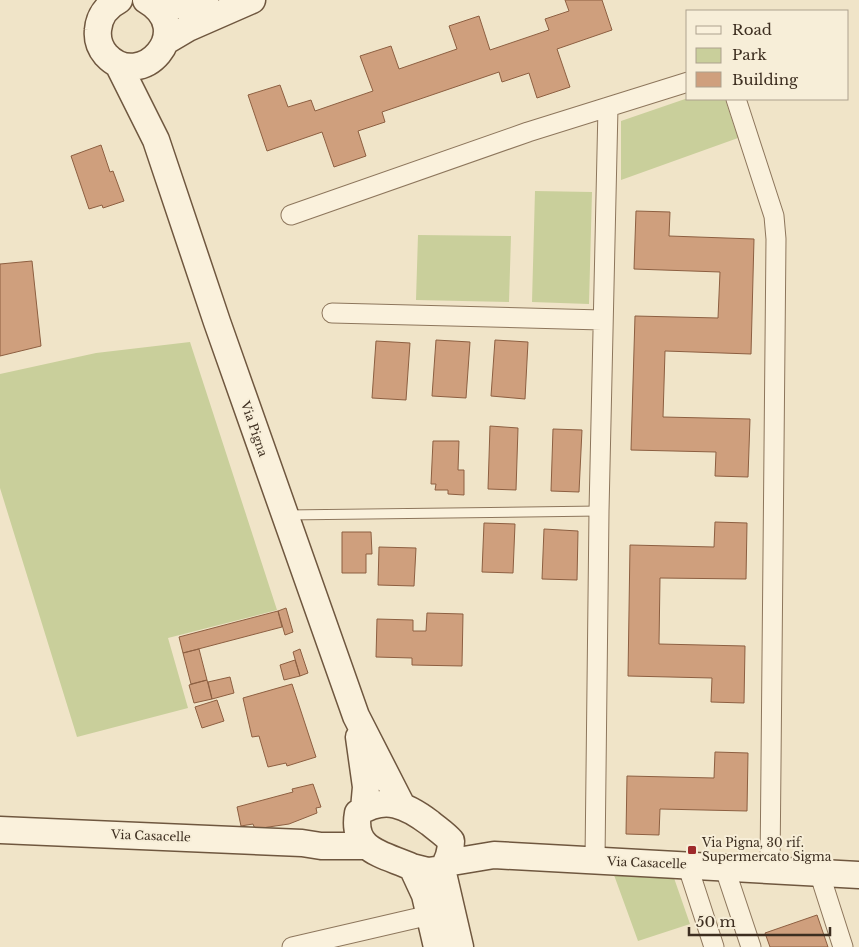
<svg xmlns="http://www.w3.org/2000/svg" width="859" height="947" font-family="'Libre Baskerville',serif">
  <rect width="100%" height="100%" fill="#f0e4c8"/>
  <path fill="#c9cf9b" d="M688,98L725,99L738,138L621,180V121Z
    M535,191L592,192L589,304L532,302Z
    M418,235L511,236L509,302L416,300Z
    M190,342L277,610L168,638L188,708L77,737L0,488V374L96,353Z
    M614,875L674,878L690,924L638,941Z"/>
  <path fill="#cf9f7d" stroke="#8d5f41" d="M565,0H602L612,30L557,49L570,87L537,98L529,73L502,82L499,72L382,112L385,122L358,131L366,156L334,167L322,132L267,151L248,95L280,85L288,107L311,100L315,111L373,91L360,56L391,46L399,69L457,49L449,26L479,16L490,50L549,30L545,19L569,11Z
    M101,145L110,172L113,171L124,201L103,208L102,205L89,209L71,156Z
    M636,211L670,212L669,236L754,239L751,354L665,351L663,417L750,419L748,477L715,476L716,452L631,450L635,316L718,318L720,272L634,269Z
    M32,261L41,346L0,356V264Z
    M436,340L470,342L466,398L432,396Z
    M495,340L528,342L525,399L491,396Z
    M376,341L410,343L406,400L372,398Z
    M490,426L518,428L516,490L488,489Z
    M553,429L582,430L579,492L551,491Z
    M433,441H459L458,470H464V495L448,494V490H435L436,484H431Z
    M715,522L747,523L746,579L660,578L659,644L745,646L744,703L711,702L712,678L628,676L630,545L714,547Z
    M484,523L515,524L513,573L482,572Z
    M544,529L578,531L577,580L542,579Z
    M342,532H371L372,554H366V573H342Z
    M379,547L416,548L414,586L378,585Z
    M286,608L293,632L285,635L278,611Z
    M278,611L282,627L183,653L179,637Z
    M427,613L463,614L462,666L412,665V658L376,657L377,619L413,620V631H426Z
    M199,649L207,680L191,684L183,653Z
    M300,649L308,673L300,676L293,652Z
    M295,660L300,676L284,680L280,665Z
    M230,677L234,693L212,699L208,682Z
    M207,680L212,699L194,703L189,685Z
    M292,684L316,757L287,766L286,763L268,767L259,736L252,737L243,698Z
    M217,700L224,721L202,728L195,707Z
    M715,752L748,753L747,811L660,809L659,835L626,834L627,776L714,778Z
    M313,784L321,807L316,808L317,813L289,824L255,829L253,824L241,826L237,807L293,792L292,789Z
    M817,915L828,947H770L765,933Z"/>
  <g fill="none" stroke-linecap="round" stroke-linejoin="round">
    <defs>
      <path id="lane" d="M287,515L599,511"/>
      <path id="street" d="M736,99L774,216L776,239L770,869
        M291,215L528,132L688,82
        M332,313L602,320
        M595,860L599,511L608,107
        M687,864L714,947
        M724,866L751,947
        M819,872L843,947
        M292,947L430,915"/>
      <path id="secondary" d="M119,0C107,6 99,16 98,30C97,39 100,48 106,55C141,93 198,30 146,0
        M155,5L172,6L205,0
        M166,41L188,28L252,0
        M118,64L156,140L217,322L356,716L402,806
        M359,737L366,787L364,809
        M0,830L302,843L321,846H365
        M446,863L494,855L859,875
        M412,867L428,871L442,869C449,860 451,852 451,841C445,834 437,829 430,823C406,805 385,795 358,813C351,851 383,854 412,867L425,895L437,947
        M442,869L460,947"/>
    </defs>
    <use href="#lane" stroke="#8d765c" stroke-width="11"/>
    <use href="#street" stroke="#8d765c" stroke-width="21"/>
    <use href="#secondary" stroke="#6f573f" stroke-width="29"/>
    <use href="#lane" stroke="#faf1dc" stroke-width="9"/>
    <use href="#street" stroke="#faf1dc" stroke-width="19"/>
    <use href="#secondary" stroke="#faf1dc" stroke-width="26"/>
  </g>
  <rect fill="#9e2a2b" stroke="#f7eed8" stroke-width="2" x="687" y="845" width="10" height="10" rx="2.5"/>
  <g text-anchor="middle" stroke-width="4" stroke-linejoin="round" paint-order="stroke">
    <g font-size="12" fill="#3d2e20" stroke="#f7eed8">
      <text transform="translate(254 429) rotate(71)" y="4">Via Pigna</text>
      <text transform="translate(151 836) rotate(2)" y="4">Via Casacelle</text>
      <text transform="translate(647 863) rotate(2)" y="4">Via Casacelle</text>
    </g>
    <g font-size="12" fill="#3d2e20" stroke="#f7eed8" text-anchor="start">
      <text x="702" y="847">Via Pigna, 30 rif.<tspan x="702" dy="14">Supermercato Sigma</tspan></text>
    </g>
  </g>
  <rect x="686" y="10" width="162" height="90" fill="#f7eed8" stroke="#ada18e"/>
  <rect x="696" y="26" width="25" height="8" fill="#faf1dc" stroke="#ada18e"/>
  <text x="732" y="35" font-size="15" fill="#3d2e20">Road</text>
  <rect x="696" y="48" width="25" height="15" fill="#c9cf9b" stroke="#ada18e"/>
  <text x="732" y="60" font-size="15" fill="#3d2e20">Park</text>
  <rect x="696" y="72" width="25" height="15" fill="#cf9f7d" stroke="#ada18e"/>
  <text x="732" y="85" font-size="15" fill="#3d2e20">Building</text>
  <path d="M689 927v8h141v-8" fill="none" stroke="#3d2e20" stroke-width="2.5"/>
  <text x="696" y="927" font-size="15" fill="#3d2e20" stroke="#f7eed8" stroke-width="4" paint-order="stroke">50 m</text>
</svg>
